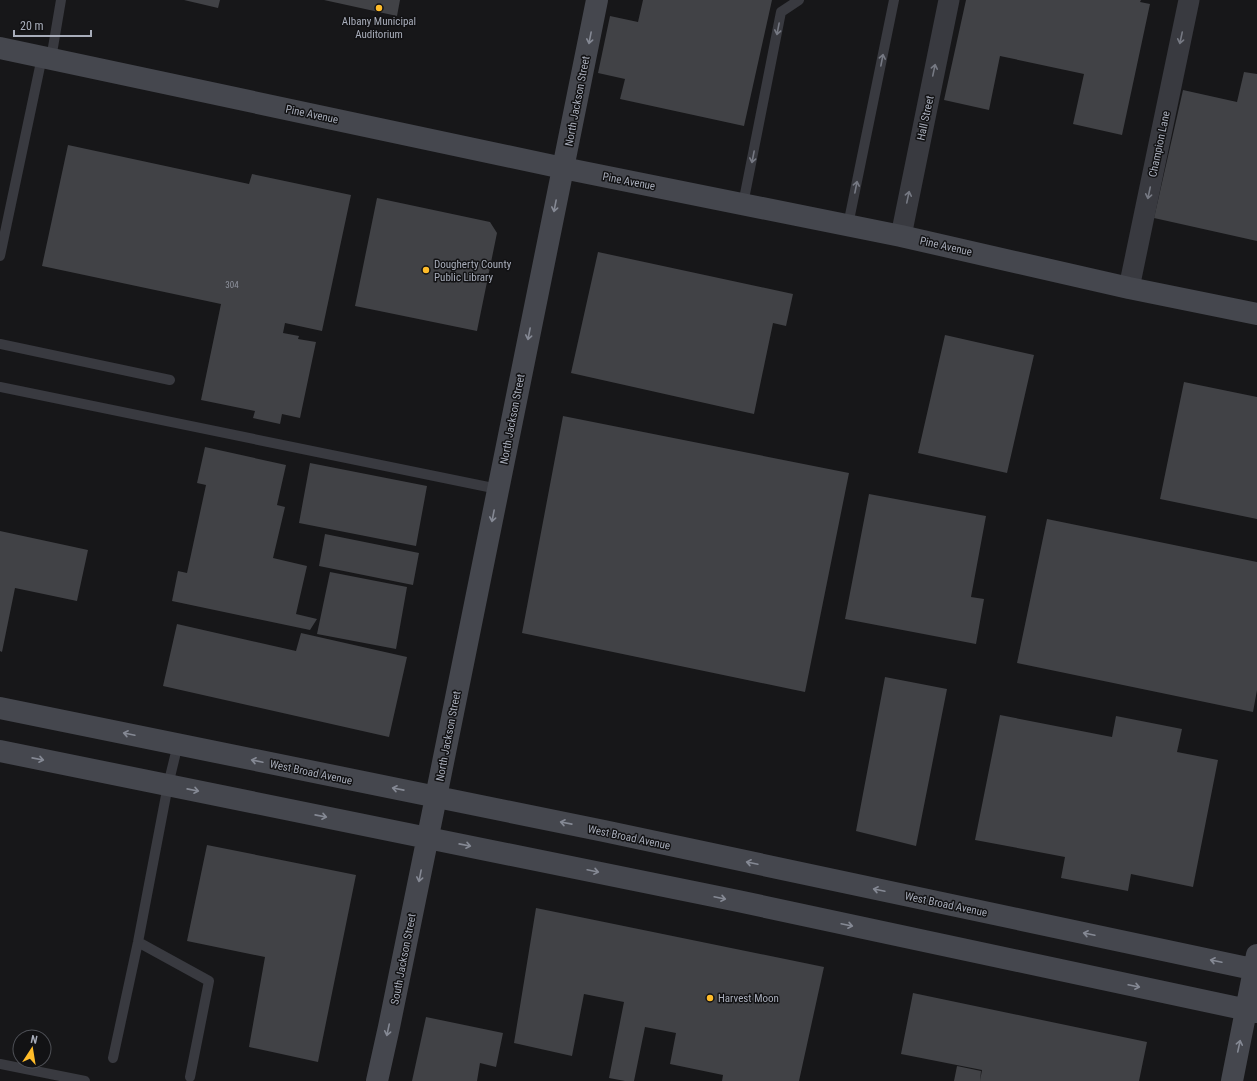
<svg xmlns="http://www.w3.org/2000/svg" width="1257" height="1081" font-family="'Roboto Condensed',sans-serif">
  <rect width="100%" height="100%" fill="#171719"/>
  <path fill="#414246" d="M184,0H220L218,8Z
    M324,0H400L397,16Z
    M643,0H772L744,126L620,99L625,79L598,73L610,16L638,22Z
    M966,0H1141L1140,2L1150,4L1122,135L1073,124L1084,74L1000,56L989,110L944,100Z
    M1244,72L1257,74V241L1154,218L1183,90L1237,102Z
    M68,145L249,184L252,174L351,195L322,331L285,323L283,333L299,336L298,339L316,342L300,418L282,414L280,424L253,418L255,411L201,400L221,304L42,266Z
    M377,198L490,222L497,233L477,331L355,306Z
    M598,252L793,294L786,326L773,323L754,414L571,373Z
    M945,335L1034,355L1007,473L918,453Z
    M1184,382L1257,397V519L1160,499Z
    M563,416L849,473L805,692L522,633Z
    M205,447L286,465L277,505L285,507L273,558L307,566L296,614L317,619L310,630L172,601L178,571L187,573L206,485L197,483Z
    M310,463L427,486L416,546L299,523Z
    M869,494L986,516L971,597L984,599L976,644L845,619Z
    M1047,519L1257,562V690L1253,712L1017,663Z
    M0,531L88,550L77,601L15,588L2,652L0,651Z
    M325,534L419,553L413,585L319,566Z
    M330,572L407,587L396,649L317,634Z
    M177,624L296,651L301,633L407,657L389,737L163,686Z
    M885,677L947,689L916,846L856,831Z
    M1000,715L1112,737L1116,716L1182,729L1177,752L1218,760L1193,887L1131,874L1128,891L1061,878L1065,857L975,840Z
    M207,845L356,875L318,1062L249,1047L265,957L187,941Z
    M536,908L824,967L799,1081H722L723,1075L670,1064L676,1033L645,1027L634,1081H625L609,1078L624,1002L584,994L572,1056L514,1043Z
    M913,993L1147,1042L1139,1081H980L982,1070L901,1054Z
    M426,1017L503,1033L496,1067L480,1063L477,1081H412Z
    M957,1066L981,1071L980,1081H954Z"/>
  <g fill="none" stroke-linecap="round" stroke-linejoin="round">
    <path stroke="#393a40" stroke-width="10" d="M51,59L61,0
      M743,204L781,12L799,0
      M848,225L894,0
      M0,256L42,57
      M0,344L170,380
      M0,387L498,489
      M138,942L209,981L190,1077
      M113,1058L138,942L168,785L178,744
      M0,1064L85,1081"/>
    <path stroke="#393a40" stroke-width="21" d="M901,236L949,0
      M1129,288L1189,0"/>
    <path stroke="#45474e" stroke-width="22" d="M0,48L563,168L901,236L1129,288L1257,314
      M0,708L604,831L1257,970
      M0,751L738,901L1257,1012
      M377,1081L389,1027L436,797L597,0
      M1232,1081L1257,955"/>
  </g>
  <defs><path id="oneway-shaft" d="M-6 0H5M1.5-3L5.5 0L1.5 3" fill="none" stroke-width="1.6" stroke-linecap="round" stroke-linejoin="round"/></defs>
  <g stroke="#767983">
    <use href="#oneway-shaft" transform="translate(778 29) rotate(101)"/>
    <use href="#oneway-shaft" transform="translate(1181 38) rotate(102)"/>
    <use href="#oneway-shaft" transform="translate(882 60) rotate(-79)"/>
    <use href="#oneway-shaft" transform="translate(934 70) rotate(-78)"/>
    <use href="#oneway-shaft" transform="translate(753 157) rotate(101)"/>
    <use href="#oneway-shaft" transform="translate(856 187) rotate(-79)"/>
    <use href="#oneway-shaft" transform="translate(1149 193) rotate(102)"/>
    <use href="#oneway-shaft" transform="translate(908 197) rotate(-78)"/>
  </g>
  <g stroke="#858994">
    <use href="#oneway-shaft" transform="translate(590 38) rotate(101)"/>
    <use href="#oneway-shaft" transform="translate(555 206) rotate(101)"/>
    <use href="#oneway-shaft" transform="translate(529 334) rotate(101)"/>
    <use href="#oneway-shaft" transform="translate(493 516) rotate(101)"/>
    <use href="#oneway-shaft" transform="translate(129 734) rotate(-168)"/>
    <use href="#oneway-shaft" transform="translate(38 759) rotate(11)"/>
    <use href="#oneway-shaft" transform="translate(257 761) rotate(-168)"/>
    <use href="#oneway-shaft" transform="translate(398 789) rotate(-169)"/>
    <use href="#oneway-shaft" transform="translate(193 790) rotate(11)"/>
    <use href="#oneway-shaft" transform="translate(321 816) rotate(11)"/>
    <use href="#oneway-shaft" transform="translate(566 823) rotate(-169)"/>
    <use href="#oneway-shaft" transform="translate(465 845) rotate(11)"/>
    <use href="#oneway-shaft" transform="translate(752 863) rotate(-168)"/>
    <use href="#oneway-shaft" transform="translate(593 871) rotate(12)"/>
    <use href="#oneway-shaft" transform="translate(420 876) rotate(101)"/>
    <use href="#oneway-shaft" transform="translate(879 890) rotate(-168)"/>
    <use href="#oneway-shaft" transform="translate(720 898) rotate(12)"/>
    <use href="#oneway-shaft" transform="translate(847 925) rotate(12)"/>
    <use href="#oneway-shaft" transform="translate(1089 934) rotate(-168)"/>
    <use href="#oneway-shaft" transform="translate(1216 961) rotate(-168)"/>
    <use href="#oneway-shaft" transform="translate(1134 986) rotate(12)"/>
    <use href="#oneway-shaft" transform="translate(388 1030) rotate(102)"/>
    <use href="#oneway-shaft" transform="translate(1239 1046) rotate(-78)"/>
  </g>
  <g fill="#ffbc29" stroke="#121214" stroke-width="1.5">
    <circle cx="379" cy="8" r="4"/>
    <circle cx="426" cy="270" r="4"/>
    <circle cx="710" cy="998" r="4"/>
  </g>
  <g text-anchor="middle" stroke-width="3" stroke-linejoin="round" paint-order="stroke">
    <g font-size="9" fill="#8e929d">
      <text x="232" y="288">304</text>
    </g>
    <g font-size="11" fill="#a8adba" stroke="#121214" text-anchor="start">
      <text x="379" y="25" text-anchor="middle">Albany Municipal<tspan x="379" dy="13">Auditorium</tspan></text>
      <text x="434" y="268">Dougherty County<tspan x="434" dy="13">Public Library</tspan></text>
      <text x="718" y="1002">Harvest Moon</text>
    </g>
    <g font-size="11" fill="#a8adba" stroke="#121214">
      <text transform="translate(577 101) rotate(-79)" y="4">North Jackson Street</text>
      <text transform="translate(312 114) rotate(12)" y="4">Pine Avenue</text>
      <text transform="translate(925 118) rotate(-78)" y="4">Hall Street</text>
      <text transform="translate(1159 144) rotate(-78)" y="4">Champion Lane</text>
      <text transform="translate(629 181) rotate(11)" y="4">Pine Avenue</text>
      <text transform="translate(946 246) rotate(13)" y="4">Pine Avenue</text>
      <text transform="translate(512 419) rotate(-79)" y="4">North Jackson Street</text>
      <text transform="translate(448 736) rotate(-79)" y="4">North Jackson Street</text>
      <text transform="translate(311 772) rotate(12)" y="4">West Broad Avenue</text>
      <text transform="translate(629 837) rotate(12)" y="4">West Broad Avenue</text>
      <text transform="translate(946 904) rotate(12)" y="4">West Broad Avenue</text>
      <text transform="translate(403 959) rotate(-79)" y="4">South Jackson Street</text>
    </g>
  </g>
  <g transform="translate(32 1049) rotate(12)"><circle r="19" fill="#121214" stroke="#4e5056"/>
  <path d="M0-3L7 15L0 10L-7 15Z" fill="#ffbc29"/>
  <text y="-6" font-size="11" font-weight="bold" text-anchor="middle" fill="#a8adba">N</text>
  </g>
  <path d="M14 30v6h77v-6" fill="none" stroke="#a8adba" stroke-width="2"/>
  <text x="20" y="30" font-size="12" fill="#a8adba" stroke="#121214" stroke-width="3" paint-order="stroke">20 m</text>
</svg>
